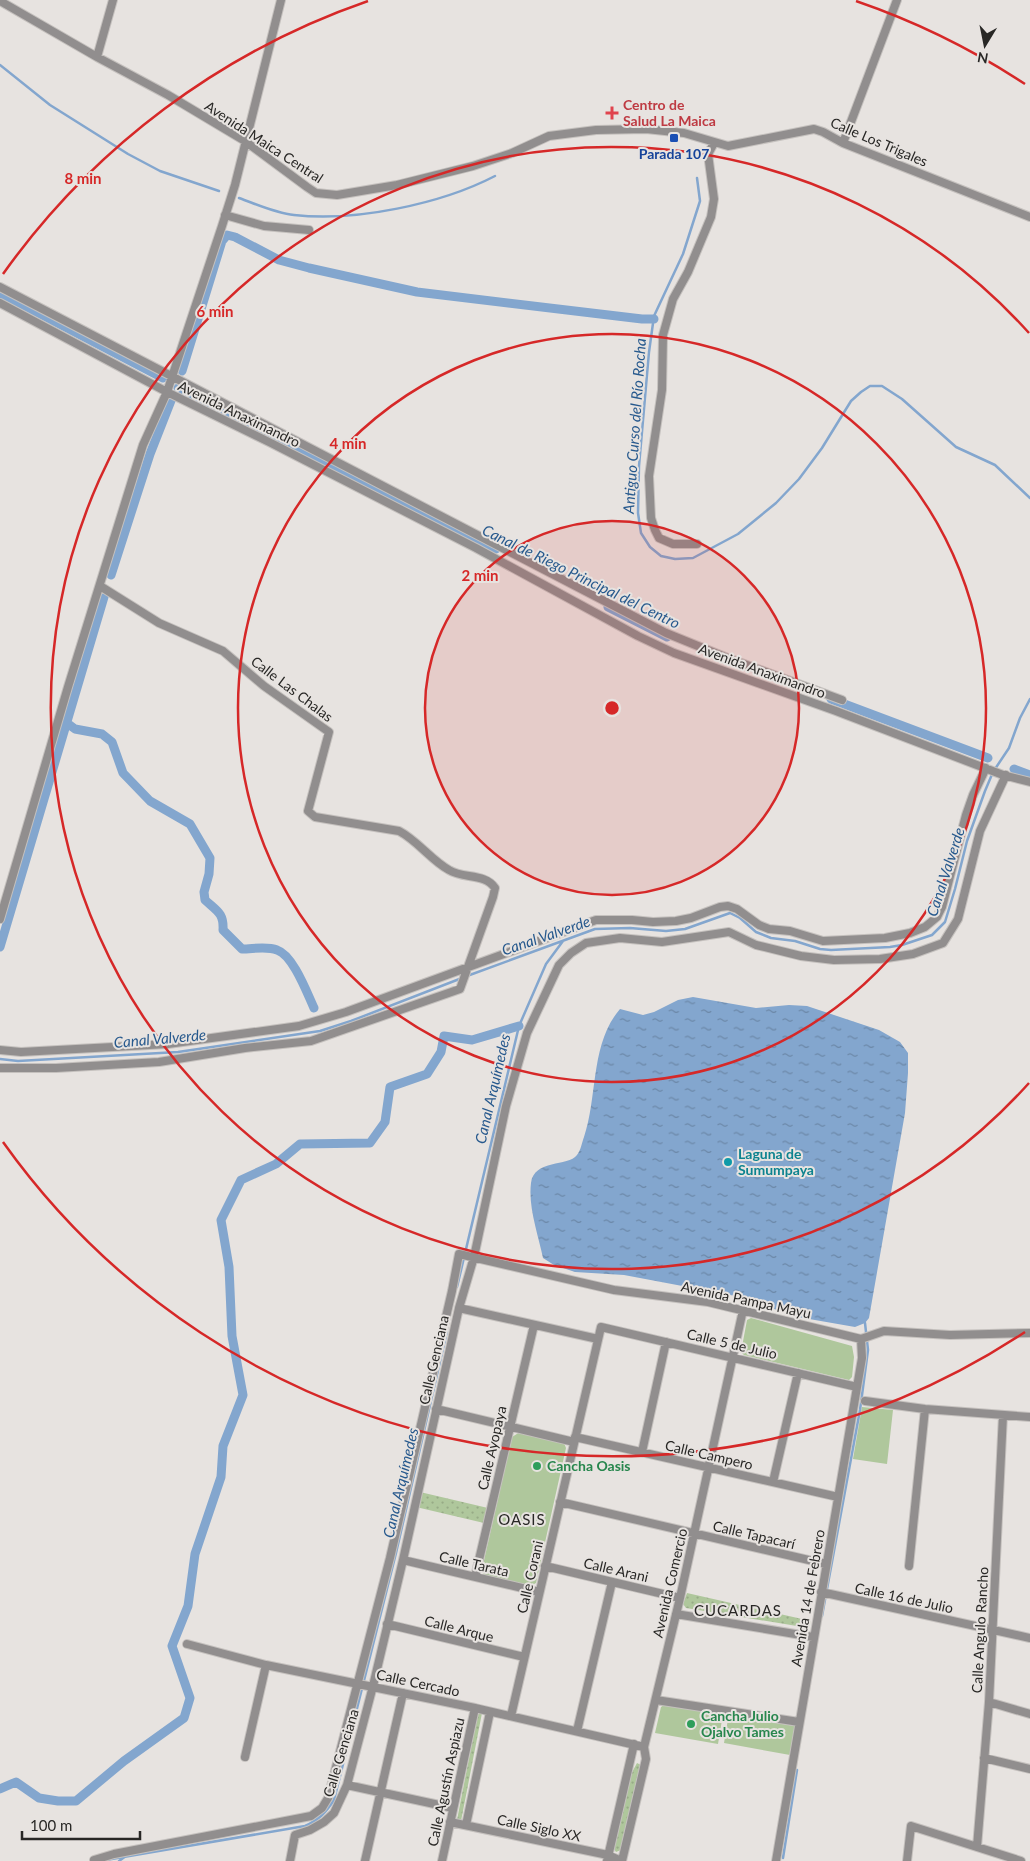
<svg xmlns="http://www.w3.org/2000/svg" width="1030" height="1861" font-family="Lato,sans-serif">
  <defs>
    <pattern id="grass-dots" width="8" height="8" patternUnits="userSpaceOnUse" patternTransform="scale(1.25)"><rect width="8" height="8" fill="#afc79c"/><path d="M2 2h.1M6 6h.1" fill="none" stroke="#97ab86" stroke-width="1.8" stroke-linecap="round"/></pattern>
    <pattern id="water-ripples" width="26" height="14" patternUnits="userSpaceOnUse" patternTransform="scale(1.25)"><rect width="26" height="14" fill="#83a6ce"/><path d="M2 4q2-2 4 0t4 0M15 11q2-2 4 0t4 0" fill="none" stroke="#6b87a7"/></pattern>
  </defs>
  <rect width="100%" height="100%" fill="#e7e3e0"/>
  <path fill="url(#grass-dots)" d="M420,1492L488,1508L484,1523L416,1507Z
    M687,1593L811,1621L809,1628L686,1608L683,1604Z
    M478,1712L482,1713L461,1821L457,1820Z
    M637,1763L641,1765L621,1850L616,1852L614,1849L630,1776Z"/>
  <path fill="#afc79c" d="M751,1318L852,1346L854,1357L852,1377L849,1380L744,1355L741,1352L747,1320Z
    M862,1407L893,1410L887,1464L853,1459Z
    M520,1432L564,1443L566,1448L536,1583L530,1586L484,1575L482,1569L512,1437Z
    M664,1705L723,1714L718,1744L655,1733L661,1707Z
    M732,1716L795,1726L790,1755L724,1743L728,1719Z"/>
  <path fill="url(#water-ripples)" d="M693,997L756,1008L789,1005L807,1006L879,1030L900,1042L908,1053V1073L905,1113L869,1318L865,1323L855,1327L792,1316L746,1298L624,1275L575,1272L554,1265L543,1258C538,1234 528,1207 531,1183C534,1159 568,1167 577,1155C581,1150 582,1142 584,1137C598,1095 590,1044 620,1009L643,1015L654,1012L678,1000Z"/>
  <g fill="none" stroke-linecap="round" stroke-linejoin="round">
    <path stroke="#83a6ce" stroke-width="2.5" d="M0,65L50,105L128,154L160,171L219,191
      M697,178L700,201L683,254L654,316L649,352L639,466L638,513L641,533L650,547L661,556L675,559L693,558L738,534L776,503L799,479L822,448L851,401L861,392L870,386H882L902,399L956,447L995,465L1030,498
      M239,198C256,204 275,213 294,215C355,222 441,204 495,176
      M467,976L595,929L630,928L666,931L685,929L730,913L740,918L756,932L771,938L795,941L820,949L831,950L890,947L902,945L932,935L945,922L955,889L967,841L985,791L993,772L1009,748L1020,718L1030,699
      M0,1059L18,1061L178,1052L320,1031L351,1021L462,978
      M457,1287L519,1026L546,964L563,941
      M822,1616L860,1410L868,1350L865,1323
      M783,1858L797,1770
      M106,1860L305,1826C319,1820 326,1812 334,1800L396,1553L447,1331
      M119,1861L126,1856"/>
    <path stroke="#83a6ce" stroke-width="9" d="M0,293L163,378
      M182,371L222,241L227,235L235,237L279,260L309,268L417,292L642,319H654
      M178,388L496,549
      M111,575L150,454L172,398
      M608,607L667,637
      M831,699L988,758
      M67,723L75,729L102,734L112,742L123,773L150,801L190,824L210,858L209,874L204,892L205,900C217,911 224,913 223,930L242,949C253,949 267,946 277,950C293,955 307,993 314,1008
      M1014,769L1030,775
      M0,947L104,597
      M0,1789L16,1782L39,1798L58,1801H76L124,1761L184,1718L190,1698L172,1646L188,1606L195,1554L221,1477L223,1446L243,1395L232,1336L229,1267L221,1220L241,1180L276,1164L300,1144L370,1143L385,1122L390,1087L427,1074L441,1052L444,1036L472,1040L519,1026"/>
    <defs>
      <path id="minor" d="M0,1L97,57L168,95L245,141L307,187L316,193L337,195L397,185L473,166L512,153L549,136L596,130L646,129L684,133L728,146L814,129L823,132L843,143L1030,217
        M97,57L113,0
        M843,143L897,0
        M225,215L264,226L309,230
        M0,287L666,633L725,657L842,700
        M0,303L167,392L271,443L476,548L638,636L674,653L836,711L1003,775L1030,782
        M697,544H673L659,538L655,530L651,518L649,476L662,390L663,335L673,299L688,272L711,217L714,199L708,154L714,143
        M0,919L68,687L143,445L167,392L222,226L235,185L281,0
        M0,1050L21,1052L168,1044L299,1026L346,1012L596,920H632L653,922L676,921L691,918L720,907L728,906L737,909L759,925L769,929L790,931L823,941L885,938L910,933L925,927L937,917L942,907L966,815L973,795L986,768
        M0,1068H56L159,1062L245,1048L311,1041L460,989L493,897L495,888C485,873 463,879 449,870C431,860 418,841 399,831L315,817L308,811L329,732L264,686L223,651L159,623L100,586
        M459,1308L598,1339
        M865,1401L925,1409L1030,1417
        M436,1409L574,1442
        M575,1437L838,1497
        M642,1452L666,1342
        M773,1482L798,1373
        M560,1502L826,1564
        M403,1560L539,1592
        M545,1566L680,1598
        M909,1566L925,1409
        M475,1577L534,1325
        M821,1592L1030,1638
        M676,1614L813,1637
        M387,1624L524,1657
        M187,1644L266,1665L475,1708L644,1747
        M656,1700L799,1722
        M989,1702L1030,1714
        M511,1716L601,1327L857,1387
        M577,1731L612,1582
        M245,1757L266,1665
        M984,1758L1030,1769
        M347,1785L453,1808
        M450,1822L608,1855L621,1861
        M466,1825L490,1712
        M977,1847L989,1702L1003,1415
        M94,1860L114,1854L311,1816L322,1808L328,1798L390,1558L452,1291L459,1254L614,1290L708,1302L861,1339L884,1331L950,1335L1030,1333
        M290,1861L295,1835L310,1830L324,1822L334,1813L347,1785L373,1686L403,1560L459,1308L474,1257L506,1106L527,1033L559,965L571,953L586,943L620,938L662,942L729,932L756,945L801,956L834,960L880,959L913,954L943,943L958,919L980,831L1006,775
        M365,1861L403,1693
        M442,1861L475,1708
        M607,1861L634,1744
        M622,1861L646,1759L644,1747L680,1598L743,1310
        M776,1861L862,1358L861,1339
        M907,1861L911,1826L1021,1861"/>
    </defs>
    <use href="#minor" stroke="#c5c1be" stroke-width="10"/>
    <use href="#minor" stroke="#918e8e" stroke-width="8"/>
  </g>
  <circle cx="612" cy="708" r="187" fill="#d62828" fill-opacity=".12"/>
  <g fill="none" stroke="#d62828" stroke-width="2.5">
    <circle cx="612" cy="708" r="187"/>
    <circle cx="612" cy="708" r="374"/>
    <path d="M1029 1083A561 561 0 1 1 1029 333"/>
    <path d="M1025 1332A748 748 0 0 1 3 1142M3 274A748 748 0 0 1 368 1M856 1A748 748 0 0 1 1025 84"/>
  </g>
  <path fill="#e0444e" stroke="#e7e3e0" stroke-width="2" d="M609.5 105.5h5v5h5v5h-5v5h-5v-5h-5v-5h5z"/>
  <rect fill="#1a4fb4" stroke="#e7e3e0" stroke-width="2" x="669" y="133" width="10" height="10" rx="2.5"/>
  <circle fill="#0f9aa8" stroke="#e7e3e0" stroke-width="2" cx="728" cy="1162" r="5"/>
  <g fill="#2e9e5b" stroke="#e7e3e0" stroke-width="2">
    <circle cx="537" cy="1466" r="5"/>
    <circle cx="691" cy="1724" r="5"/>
  </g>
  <g text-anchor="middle" stroke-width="4" stroke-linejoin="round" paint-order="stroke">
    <g font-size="14" font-weight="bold" fill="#be3a42" stroke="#e7e3e0" text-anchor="start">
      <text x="623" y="110">Centro de<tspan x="623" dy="16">Salud La Maica</tspan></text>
    </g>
    <g font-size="14" fill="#282725" stroke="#e7e3e0">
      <text transform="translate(264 142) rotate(33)" y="5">Avenida Maica Central</text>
      <text transform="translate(879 142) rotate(23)" y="5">Calle Los Trigales</text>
      <text transform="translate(239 414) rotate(26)" y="5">Avenida Anaximandro</text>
      <text transform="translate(762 671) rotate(20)" y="5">Avenida Anaximandro</text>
      <text transform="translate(292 689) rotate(37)" y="5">Calle Las Chalas</text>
      <text transform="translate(746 1300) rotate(12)" y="5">Avenida Pampa Mayu</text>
      <text transform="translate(732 1344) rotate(13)" y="5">Calle 5 de Julio</text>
      <text transform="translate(434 1360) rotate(-77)" y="5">Calle Genciana</text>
      <text transform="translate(492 1448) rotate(-77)" y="5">Calle Ayopaya</text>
      <text transform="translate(709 1455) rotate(13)" y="5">Calle Campero</text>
      <text transform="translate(754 1535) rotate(13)" y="5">Calle Tapacarí</text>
      <text transform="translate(474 1564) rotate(13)" y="5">Calle Tarata</text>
      <text transform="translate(616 1570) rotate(13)" y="5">Calle Arani</text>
      <text transform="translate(530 1577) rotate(-77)" y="5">Calle Corani</text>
      <text transform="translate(670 1583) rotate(-77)" y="5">Avenida Comercio</text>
      <text transform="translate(808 1598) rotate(-80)" y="5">Avenida 14 de Febrero</text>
      <text transform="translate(904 1598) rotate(12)" y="5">Calle 16 de Julio</text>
      <text transform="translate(459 1629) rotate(14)" y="5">Calle Arque</text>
      <text transform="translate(980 1630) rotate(-87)" y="5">Calle Angulo Rancho</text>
      <text transform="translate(418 1683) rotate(12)" y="5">Calle Cercado</text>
      <text transform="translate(341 1753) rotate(-73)" y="5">Calle Genciana</text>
      <text transform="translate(446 1782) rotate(-78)" y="5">Calle Agustín Aspiazu</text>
      <text transform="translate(539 1828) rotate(12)" y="5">Calle Siglo XX</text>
    </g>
    <g font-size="14" font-weight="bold" fill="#164399" stroke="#e7e3e0">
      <text x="674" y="159">Parada 107</text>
    </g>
    <g font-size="14" font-weight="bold" fill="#0d838f" stroke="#e7e3e0" text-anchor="start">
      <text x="738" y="1159">Laguna de<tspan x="738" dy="16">Sumumpaya</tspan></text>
    </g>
    <g font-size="14" font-weight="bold" fill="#27864d" stroke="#e7e3e0" text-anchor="start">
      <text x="547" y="1471">Cancha Oasis</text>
      <text x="701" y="1721">Cancha Julio<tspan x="701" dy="16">Ojalvo Tames</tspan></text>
    </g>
    <g font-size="15" font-style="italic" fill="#27598d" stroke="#e7e3e0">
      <text transform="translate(635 426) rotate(-86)" y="5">Antiguo Curso del Río Rocha</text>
      <text transform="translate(581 577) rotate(26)" y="5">Canal de Riego Principal del Centro</text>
      <text transform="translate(946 872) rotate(-72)" y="5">Canal Valverde</text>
      <text transform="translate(546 936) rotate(-19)" y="5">Canal Valverde</text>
      <text transform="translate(160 1039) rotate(-5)" y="5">Canal Valverde</text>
      <text transform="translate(493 1089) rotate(-77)" y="5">Canal Arquímedes</text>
      <text transform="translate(401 1483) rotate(-77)" y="5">Canal Arquímedes</text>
    </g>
    <g font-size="15" letter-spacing="1" fill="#282725" stroke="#e7e3e0">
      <text x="522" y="1525">OASIS</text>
      <text x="738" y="1616">CUCARDAS</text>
    </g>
  </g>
  <circle cx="612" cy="708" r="8" fill="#d62828" stroke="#e7e3e0" stroke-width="2.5"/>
  <g font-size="15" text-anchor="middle" font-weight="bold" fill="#d62828" stroke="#e7e3e0" stroke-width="4" stroke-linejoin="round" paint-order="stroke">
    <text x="83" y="184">8 min</text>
    <text x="215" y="317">6 min</text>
    <text x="348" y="449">4 min</text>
    <text x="480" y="581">2 min</text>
  </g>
  <g transform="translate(985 45) rotate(190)" stroke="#e7e3e0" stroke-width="4" paint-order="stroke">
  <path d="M0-4L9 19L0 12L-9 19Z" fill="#282725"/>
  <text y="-8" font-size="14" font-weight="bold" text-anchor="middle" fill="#282725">N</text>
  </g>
  <path d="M22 1831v8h118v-8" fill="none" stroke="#282725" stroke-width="2.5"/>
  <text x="30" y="1831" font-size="15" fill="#282725" stroke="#e7e3e0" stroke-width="4" paint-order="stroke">100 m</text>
</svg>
